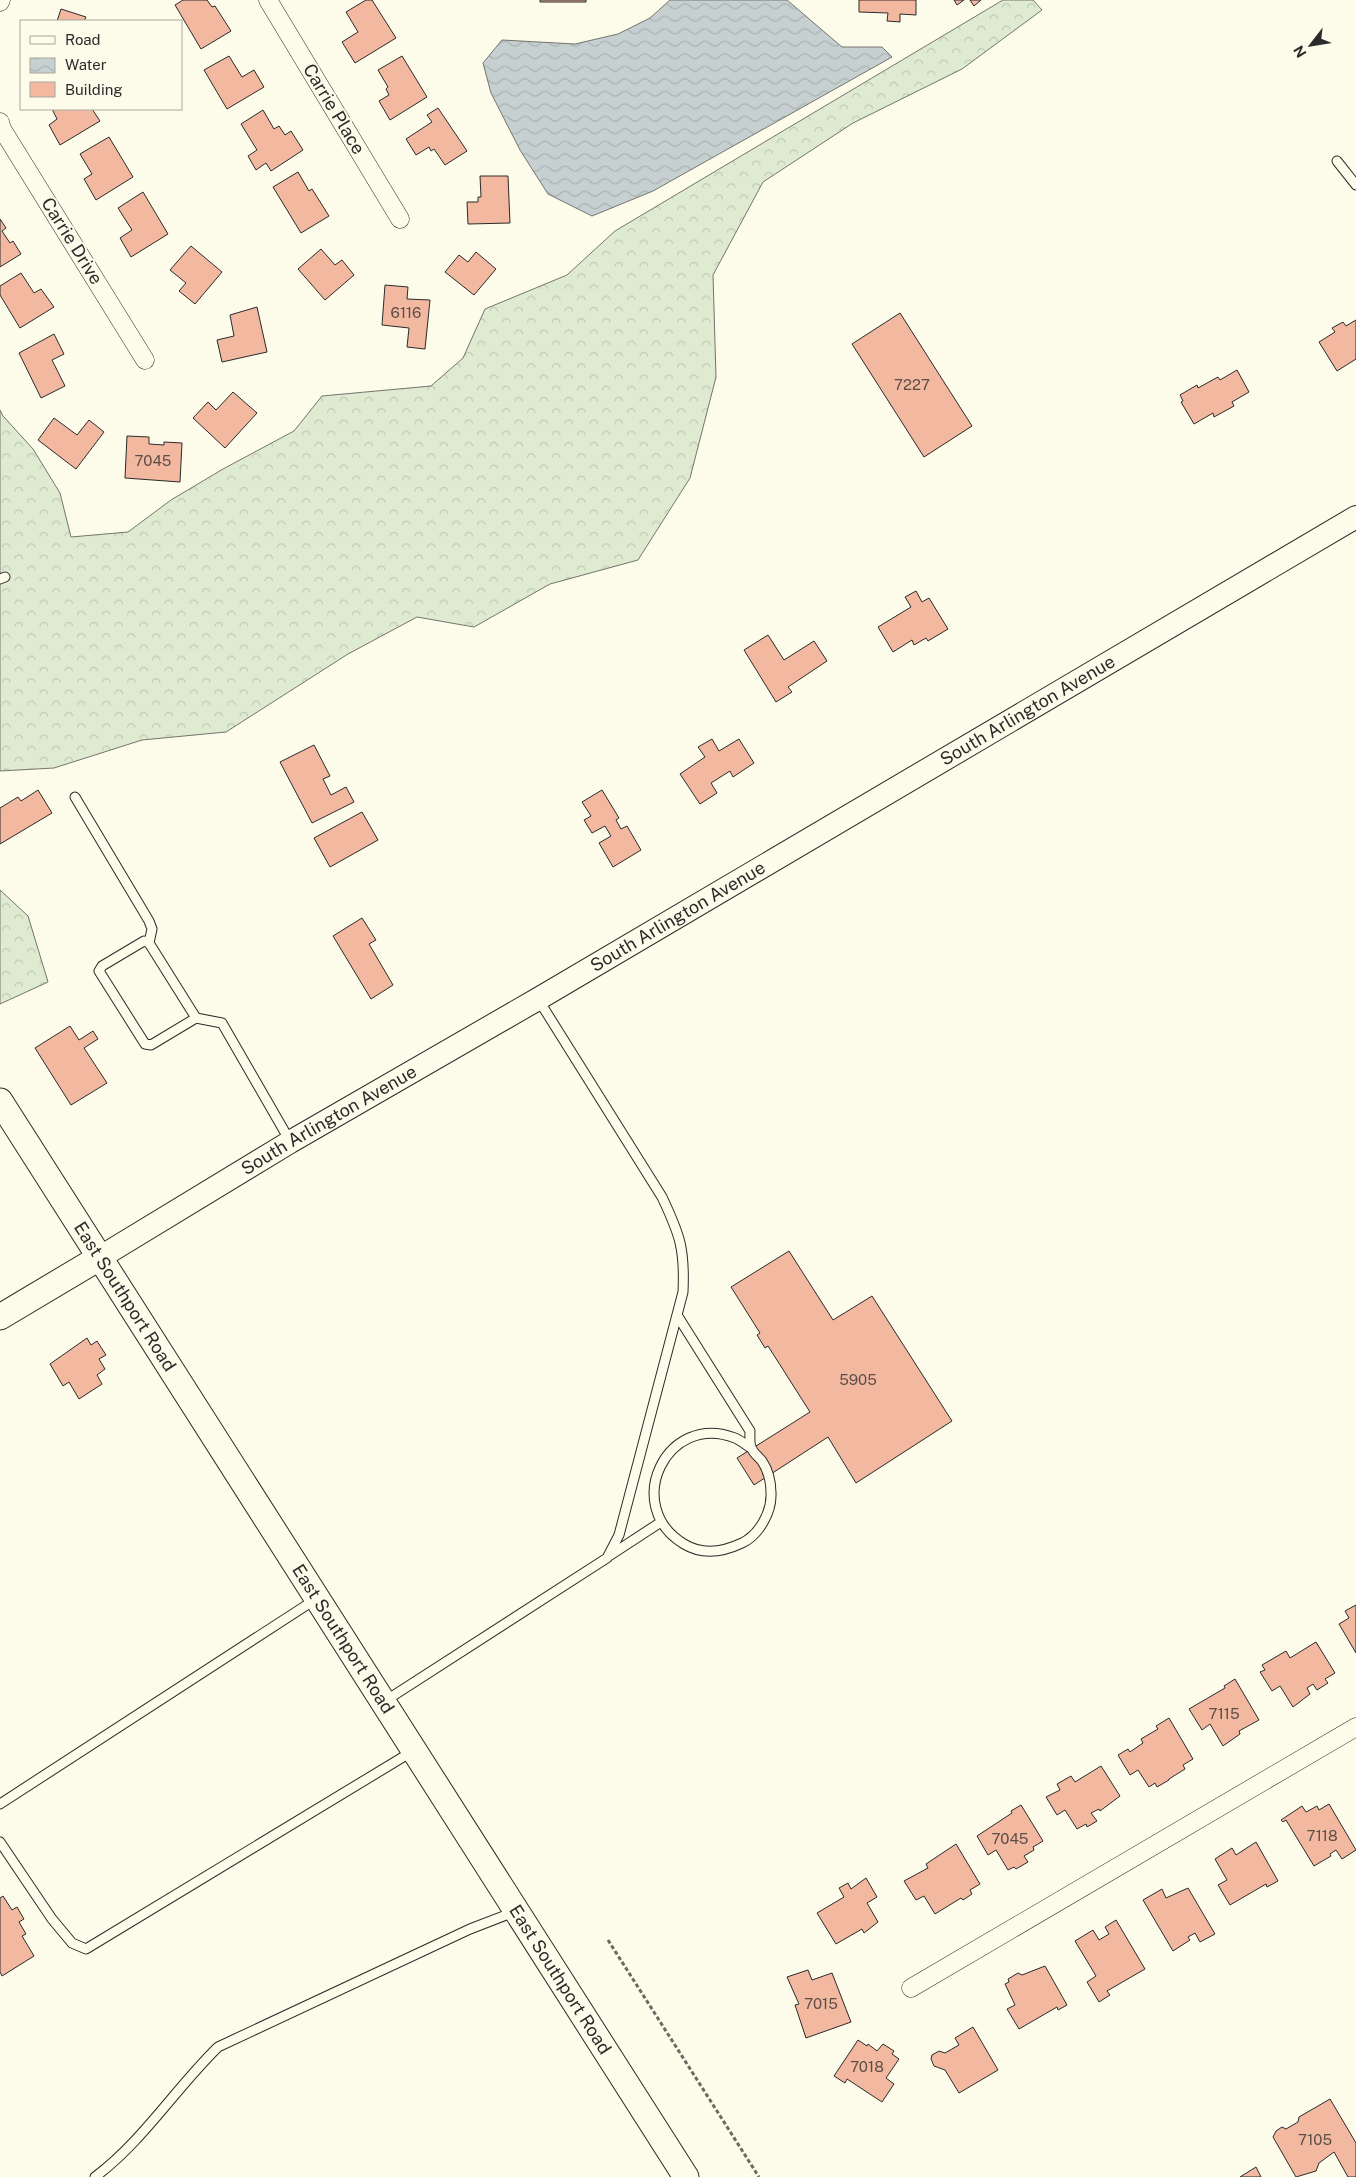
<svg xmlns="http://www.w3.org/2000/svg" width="1356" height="2177" font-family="'Public Sans',sans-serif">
  <defs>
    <pattern id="forest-crowns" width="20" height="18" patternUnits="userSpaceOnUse" patternTransform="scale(1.25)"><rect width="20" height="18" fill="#deebd1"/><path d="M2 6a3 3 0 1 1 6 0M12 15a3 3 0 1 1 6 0" fill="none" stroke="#bfcab4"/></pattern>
    <pattern id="water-waves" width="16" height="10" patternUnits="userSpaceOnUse" patternTransform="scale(1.25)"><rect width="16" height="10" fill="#c7d0d0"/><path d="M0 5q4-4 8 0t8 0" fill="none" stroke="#abb3b3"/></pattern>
  </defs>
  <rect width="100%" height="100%" fill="#fdfbea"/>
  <path fill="url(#forest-crowns)" stroke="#74746e" d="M1003,0H1033L1042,10L962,69L853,123L763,182L713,275L716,377L690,478L638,560L550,584L474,627L417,617L348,654L226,732L142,740L54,768L0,771V410L3,416L33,449L60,493L71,537L128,532L171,500L223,469L294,431L322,396L431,386L463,358L485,309L567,275L615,231Z
    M0,890L28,916L48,982L0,1004Z"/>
  <path fill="url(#water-waves)" stroke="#74746e" d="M670,0H787L842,47H882L892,57L653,191L592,216L548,194L520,150L491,93L483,63L502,40L575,44L618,34L650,18Z"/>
  <path fill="#f2b8a0" stroke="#2b2b2b" d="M183,0H207L212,7L215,6L231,31L201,49L175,5Z
    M366,0H372L396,38L355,63L342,42L358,32L346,12Z
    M540,0H586V2H540Z
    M859,0H916V15L900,14V22L887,21L888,13L859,12Z
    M954,0H964L957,5Z
    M970,0H981L974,6Z
    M61,9L86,17L84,21H57Z
    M229,56L242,77L254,70L264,87L227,109L204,70Z
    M402,56L427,97L390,120L379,101L389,95L386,89L388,87L378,70Z
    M438,108L467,151L445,165L434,149L431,151L429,147L416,155L406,139L432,122L427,115Z
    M52,109H92L100,121L60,145L49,125L57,119Z
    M263,110L274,129L279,126L285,135L291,131L303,150L271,171L266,163L256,170L248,156L257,150L241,124Z
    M109,137L133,177L96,200L84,179L92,174L80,154Z
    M298,172L309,191L312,189L329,216L301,233L273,187Z
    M480,176H508L510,223L468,224L467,202H478V197H481Z
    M143,192L168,234L131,257L120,238L132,230L118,208Z
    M0,219L6,228L2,231L10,243L13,241L21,254L0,267Z
    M191,246L222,272L195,304L179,291L186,283L170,270Z
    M321,249L335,265L342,260L354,275L325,300L298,269Z
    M476,252L496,269L474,295L445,272L459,255L468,262Z
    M21,273L34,293L41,289L54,307L20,328L0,295V286Z
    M385,285L408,287L407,299L430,300L425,349L407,347L409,328L382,325Z
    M257,307L267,352L222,362L217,340L234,336L230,315Z
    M900,313L972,426L924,457L852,344Z
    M1356,320V359L1337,371L1319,342L1335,332L1332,328L1343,322L1346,326Z
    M54,334L64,354L52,360L65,386L41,398L19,353Z
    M1237,370L1249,392L1232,402L1234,406L1214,417L1213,413L1194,424L1181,402L1183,401L1180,395L1197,385L1198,388L1218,377L1220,380Z
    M233,392L257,413L225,448L193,418L208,402L216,410Z
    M54,418L77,435L89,420L104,432L76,469L38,440Z
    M127,436L149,437V444L164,445V442L182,443L180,482L125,478Z
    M916,591L922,602L929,598L948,629L928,641L926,638L914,645L912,640L893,652L878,627L911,607L905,597Z
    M768,635L784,660L814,641L827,661L788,687L792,692L776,702L744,650Z
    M712,739L719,751L739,739L754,763L733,777L730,771L711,783L717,793L700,804L680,774L705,757L698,747Z
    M314,745L330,776L323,779L331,795L346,787L354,802L312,823L280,762Z
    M38,790L52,813L0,844V808L18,797L21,801Z
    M602,790L619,818L616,820L621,829L627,826L641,850L613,867L599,843L611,836L605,826L592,833L584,820L591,816L582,802Z
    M362,812L378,840L330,867L314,838Z
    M362,918L376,940L369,944L393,985L371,999L333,936Z
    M70,1026L79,1040L93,1031L98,1039L84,1048L107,1083L71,1105L35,1048Z
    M789,1251L833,1320L872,1296L952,1421L856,1483L828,1437L754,1485L737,1458L810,1412L768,1346L765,1348L757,1335L760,1333L731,1287Z
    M87,1338L91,1345L97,1341L106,1355L99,1359L105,1369L97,1375L102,1384L79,1399L69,1382L63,1386L50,1364Z
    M1356,1605V1653L1339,1624L1349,1618L1345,1611Z
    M1316,1642L1335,1673L1325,1679L1328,1683L1317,1690L1313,1684L1307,1688L1310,1694L1293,1707L1280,1686L1272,1691L1260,1672L1265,1670L1262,1665L1286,1651L1290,1658Z
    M1235,1679L1259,1720L1239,1731L1240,1734L1223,1746L1210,1724L1202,1730L1189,1709L1225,1688L1224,1686Z
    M1169,1718L1193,1759L1183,1765L1185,1769L1169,1779V1780L1157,1787L1155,1783L1149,1787L1138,1770L1130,1775L1118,1755L1128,1749L1130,1752L1143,1743L1141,1739L1158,1729L1156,1726Z
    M1101,1766L1120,1796L1100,1811L1099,1809L1091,1813L1097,1821L1087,1827L1086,1824L1077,1829L1065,1810L1057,1815L1046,1797L1060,1790L1057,1784L1071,1776L1075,1782Z
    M1329,1804L1356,1850L1342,1859L1336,1850L1330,1854L1331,1856L1314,1866L1286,1820L1283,1822L1281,1820L1302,1806L1306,1812L1317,1806L1319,1810Z
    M1021,1805L1043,1841L1033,1847L1034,1850L1024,1856L1028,1862L1016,1869L1014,1867L1008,1870L996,1850L988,1855L977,1836L1012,1813L1011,1811Z
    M1256,1842L1278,1881L1267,1887L1266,1884L1230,1905L1218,1885L1227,1880L1215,1859L1232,1848L1236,1855Z
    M956,1844L980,1884L970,1890L972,1894L963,1900L961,1898L935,1914L924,1896L916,1900L904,1881L928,1868L926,1864Z
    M866,1878L877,1897L867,1903L878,1922L864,1933L862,1929L836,1944L817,1913L844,1897L839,1888L848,1883L851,1889Z
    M1188,1888L1215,1934L1200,1942L1195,1933L1188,1937L1190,1940L1173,1951L1143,1900L1162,1889L1166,1898Z
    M3,1896L12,1910L17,1907L24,1919L19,1922L26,1934L22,1936L34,1956L2,1976L0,1972V1898Z
    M1116,1920L1145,1969L1107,1991L1110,1995L1099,2002L1087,1982L1096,1976L1075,1941L1093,1930L1099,1940L1109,1934L1105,1927Z
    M1045,1966L1067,2005L1058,2010L1057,2007L1019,2029L1007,2009L1015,2005L1005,1984L1009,1982L1008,1979L1018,1973L1022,1975Z
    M808,1970L812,1980L832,1973L851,2022L806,2038L795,2005L799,2004L787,1977Z
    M973,2027L998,2070L959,2093L945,2070L934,2066L931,2059L932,2055L939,2051L945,2053L959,2045L955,2038Z
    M858,2040L867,2046L868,2044L877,2051L883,2044L894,2051L892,2054L899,2059L886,2078L894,2084L882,2102L847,2079L845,2083L834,2076Z
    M1330,2099L1356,2143V2177H1348L1334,2152L1319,2163L1316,2171L1296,2177L1273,2137L1276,2131L1282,2127L1286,2129L1298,2122L1299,2117Z
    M1256,2167L1261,2177H1240Z"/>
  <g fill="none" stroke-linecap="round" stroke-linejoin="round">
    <defs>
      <path id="service" d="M1337,161L1356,185
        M0,579L5,577
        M75,797L149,921L152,929L149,943
        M196,1018L149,943L144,941L102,966L99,971L145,1044L151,1045L196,1018L222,1023L290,1141
        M677,1315L750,1431C750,1436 749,1445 752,1449C754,1454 759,1457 762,1461C768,1470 771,1482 771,1493C772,1512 759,1535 742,1543C723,1552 702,1555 684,1544C621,1506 667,1411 735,1438C740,1440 746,1445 751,1448
        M609,1556L661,1522
        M385,1701L607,1558L619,1535L683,1292C685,1249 680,1235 662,1197L538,999
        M0,1804L316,1599
        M0,1842L52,1919L72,1943L86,1949L413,1751
        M95,2177C143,2141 175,2089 218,2047L470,1929L514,1912"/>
      <path id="minor" d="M268,0L400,219
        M0,2L1,0
        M0,122L2,129L145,360
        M911,1988L1356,1727"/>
      <g id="tertiary">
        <path id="s1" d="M99,1258L290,1142L538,999L1356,517"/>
      </g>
      <g id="secondary">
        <path id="s2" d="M0,1101L686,2177"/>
        <path d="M0,1317L99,1258"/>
      </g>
    </defs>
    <use href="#service" stroke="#2b2b2b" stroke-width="11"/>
    <use href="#minor" stroke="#2b2b2b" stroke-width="19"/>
    <use href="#tertiary" stroke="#2b2b2b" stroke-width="24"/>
    <use href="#secondary" stroke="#2b2b2b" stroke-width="27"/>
    <path stroke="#6a6964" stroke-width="3" stroke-dasharray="4 2.5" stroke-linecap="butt" d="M608,1940L759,2177"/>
    <use href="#service" stroke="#fdfbea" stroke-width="9"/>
    <use href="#minor" stroke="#fdfbea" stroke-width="18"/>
    <use href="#tertiary" stroke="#fdfbea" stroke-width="22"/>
    <use href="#secondary" stroke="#fdfbea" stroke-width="25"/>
  </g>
  <g text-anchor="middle" stroke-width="4" stroke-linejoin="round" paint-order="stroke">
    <g font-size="15" fill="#5d4e48">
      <text x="406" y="318">6116</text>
      <text x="912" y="390">7227</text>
      <text x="153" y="466">7045</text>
      <text x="858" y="1385">5905</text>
      <text x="1224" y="1719">7115</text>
      <text x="1322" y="1841">7118</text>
      <text x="1010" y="1844">7045</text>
      <text x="821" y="2009">7015</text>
      <text x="867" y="2072">7018</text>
      <text x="1315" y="2145">7105</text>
    </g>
    <g font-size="18" fill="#2b2b2b" stroke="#fdfbea">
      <text transform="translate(334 109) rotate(59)" y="6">Carrie Place</text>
      <text transform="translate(72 241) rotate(58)" y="6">Carrie Drive</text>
      <text dy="6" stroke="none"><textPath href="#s1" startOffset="1078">South Arlington Avenue</textPath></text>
      <text dy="6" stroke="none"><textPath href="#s1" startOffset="672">South Arlington Avenue</textPath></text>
      <text dy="6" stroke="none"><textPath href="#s1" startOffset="268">South Arlington Avenue</textPath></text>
      <text dy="6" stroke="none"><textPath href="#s2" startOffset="232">East Southport Road</textPath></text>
      <text dy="6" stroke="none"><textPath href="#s2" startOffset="638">East Southport Road</textPath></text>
      <text dy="6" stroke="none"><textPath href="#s2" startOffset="1042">East Southport Road</textPath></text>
    </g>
  </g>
  <rect x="20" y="20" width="162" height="90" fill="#fdfbea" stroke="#a9a89e"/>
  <rect x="30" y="36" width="25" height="8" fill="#fdfbea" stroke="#a9a89e"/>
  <text x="65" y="45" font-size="15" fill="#2b2b2b">Road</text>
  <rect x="30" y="58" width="25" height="15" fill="url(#water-waves)" stroke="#a9a89e"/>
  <text x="65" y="70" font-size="15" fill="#2b2b2b">Water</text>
  <rect x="30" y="82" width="25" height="15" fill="#f2b8a0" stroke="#a9a89e"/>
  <text x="65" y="95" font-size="15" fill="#2b2b2b">Building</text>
  <g transform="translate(1311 45) rotate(239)" stroke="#fdfbea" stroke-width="4" paint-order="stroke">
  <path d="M0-4L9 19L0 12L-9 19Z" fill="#2b2b2b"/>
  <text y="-8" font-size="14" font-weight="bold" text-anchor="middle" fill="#2b2b2b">N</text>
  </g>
</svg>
